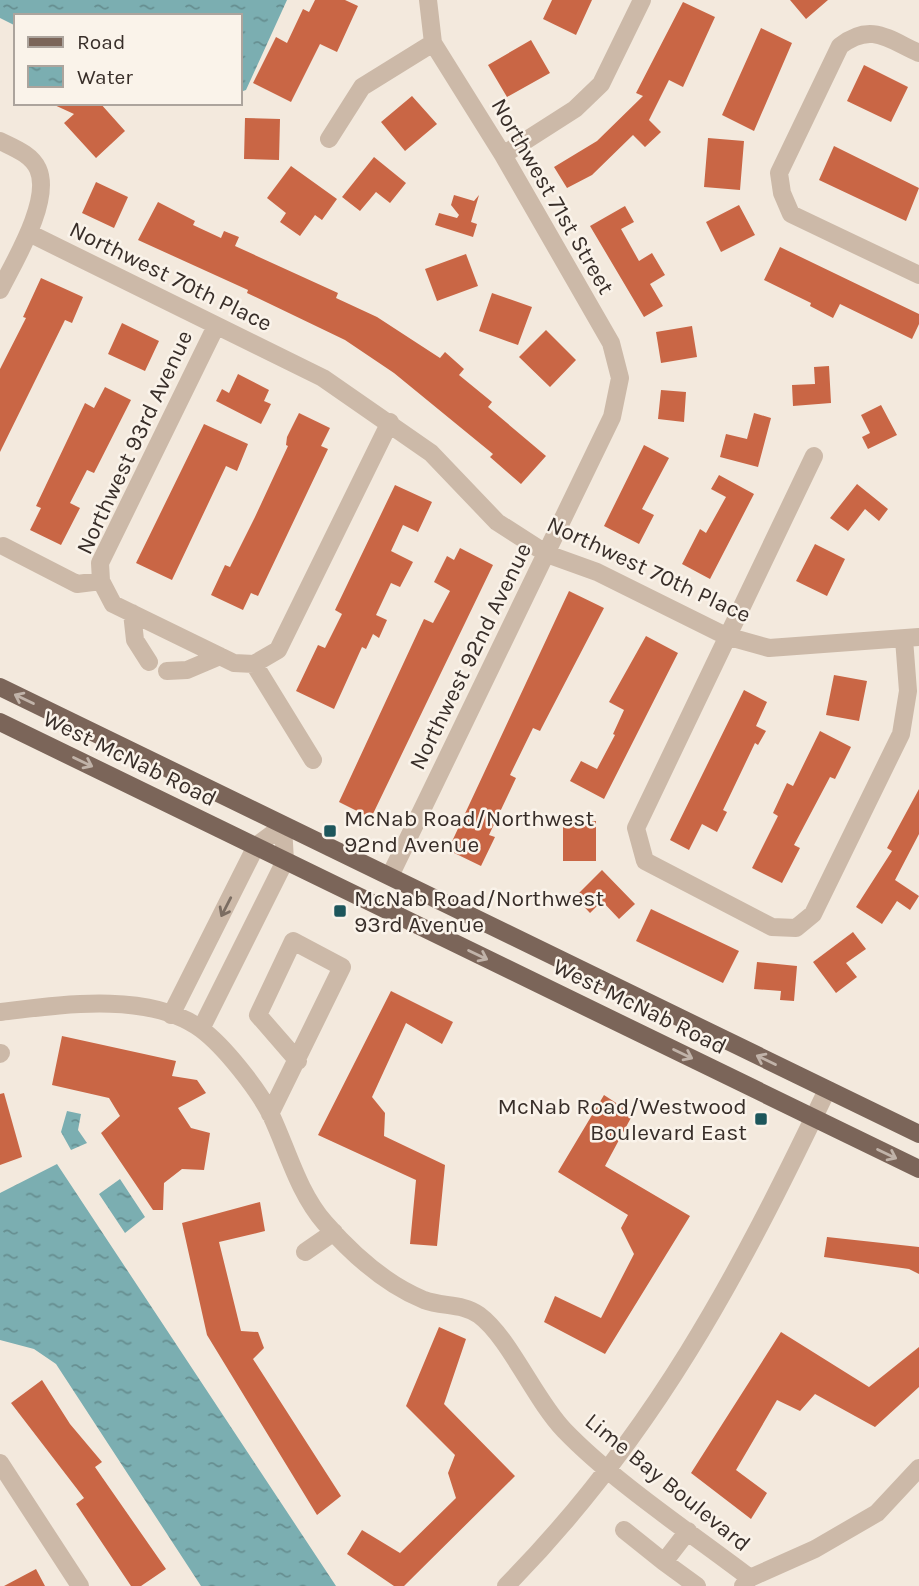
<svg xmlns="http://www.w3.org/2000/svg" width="919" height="1586" font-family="Karla,sans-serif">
  <defs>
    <pattern id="water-ripples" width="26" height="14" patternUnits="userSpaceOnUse" patternTransform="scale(1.75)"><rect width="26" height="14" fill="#7baeb1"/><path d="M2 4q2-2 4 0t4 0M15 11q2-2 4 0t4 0" fill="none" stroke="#668e90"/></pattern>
  </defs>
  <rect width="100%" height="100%" fill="#f3e9dd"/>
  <path fill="url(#water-ripples)" d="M0,0H287L246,90L240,92V16H16V26L0,18Z
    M67,1111L81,1114L78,1130L87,1143L71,1150L61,1132Z
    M57,1164L336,1586H201L56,1364L34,1349L0,1340V1193Z
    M120,1179L145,1217L125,1233L99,1194Z"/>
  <path fill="#c96645" d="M315,0H345L358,6L337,52L320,44L291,102L253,83L276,37L287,43L303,9L309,12Z
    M552,0H592L576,35L543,19Z
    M790,0H828L806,19Z
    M683,2L715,17L683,87L669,80L649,120L661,132L645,147L633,135L592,175L567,188L554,167L597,141L643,96L636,93Z
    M761,28L792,43L754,131L722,115Z
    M531,40L550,73L507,97L488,65Z
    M864,65L908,87L891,122L847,101Z
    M412,96L437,124L405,151L381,122Z
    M50,103H100L125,131L96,158L64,123L74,114Z
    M245,118L280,119L279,160L244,159Z
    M708,138L744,141L740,190L704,187Z
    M834,146L919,188L906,221L819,180Z
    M374,157L406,183L390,203L376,192L360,211L342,197Z
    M291,166L337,199L322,220L315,215L300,236L280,222L286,213L267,198Z
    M96,182L128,197L114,228L82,213Z
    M454,195L474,201L479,195L471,222L477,224L473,237L435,225L439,213L457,218L459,215L451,205Z
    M158,202L195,221L193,225L221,238L224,231L239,237L235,246L338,293L336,298L377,317L440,358L445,352L464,369L459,375L492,402L488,407L546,456L521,484L490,457L493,454L394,373L345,340L247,293L248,290L138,240Z
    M739,205L755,235L721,252L706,222Z
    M625,206L634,222L621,229L639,261L652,253L665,275L650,284L663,306L644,317L590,226Z
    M780,247L919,314V324L912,339L840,304L833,318L810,306L811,303L764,280Z
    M466,254L478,286L437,301L425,269Z
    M41,278L83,297L72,323L65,320L0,452V369L26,318L23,317Z
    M492,293L532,307L518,345L479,331Z
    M122,323L159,341L145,371L108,354Z
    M692,326L697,357L661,363L656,332Z
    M546,330L576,360L550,387L519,357Z
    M829,366L831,403L793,406L792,385L815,384L814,367Z
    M238,374L269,390L264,401L271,404L261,424L216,401L222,389L229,393Z
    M105,387L131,400L94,473L87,470L70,503L80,508L61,545L30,530L41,508L36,506L85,403L94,408Z
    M661,390L686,392L684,422L658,419Z
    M881,405L897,435L868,449L862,437L870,433L861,415Z
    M299,413L330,428L321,446L328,449L258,596L251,593L243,610L211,595L225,565L230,567L255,517L288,446L286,445L287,437Z
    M754,413L771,418L758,467L720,457L726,434L747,439Z
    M204,424L248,444L237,471L226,466L172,580L136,563Z
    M644,445L669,458L642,509L654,515L639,544L604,526Z
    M719,475L754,494L710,579L682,564L700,529L706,533L726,497L711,489Z
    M857,484L888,509L879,521L865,509L848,531L830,518Z
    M395,485L432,502L418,532L403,525L391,551L413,562L400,587L391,583L376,615L387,620L379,638L373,634L366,649L362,647L334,709L296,691L318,645L325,648L342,614L335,610Z
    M815,544L845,559L827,596L796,581Z
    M460,548L493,565L371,818L339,802L424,619L433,623L450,591L434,582L447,556L454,560Z
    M569,591L604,608L540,731L533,728L510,775L516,778L489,835L495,837L481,866L448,850Z
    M646,636L678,653L604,799L570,781L581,761L597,769L615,735L613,734L624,710L609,702Z
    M834,675L867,681L859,721L826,715Z
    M744,690L767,702L756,726L766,731L758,745L755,743L723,810L727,812L717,832L702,824L689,850L670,840Z
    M820,731L851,747L835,779L830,777L794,845L800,848L782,883L752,868L778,816L773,813L787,783L793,786Z
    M919,789V834L895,880L919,896L910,910L897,901L882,924L856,907L892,851L887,848Z
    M563,821H596V861H563Z
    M602,870L635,904L619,919L602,901L590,913L575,897Z
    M651,909L739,951L723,983L636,941Z
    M853,932L866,949L846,963L857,977L836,993L813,962Z
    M757,962L797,966L794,1001L780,1000L781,991L754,989Z
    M391,991L453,1022L442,1044L406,1023L372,1097L385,1113L384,1136L445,1165L437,1246L410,1244L416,1180L318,1135Z
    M62,1036L176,1061L172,1076L197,1080L206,1093L178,1108L191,1128L210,1133L204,1170L182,1169L164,1183L163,1210H153L101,1133L120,1116L109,1098L52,1085Z
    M4,1093L22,1157L0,1165V1094Z
    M604,1095L633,1114L605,1166L690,1216L605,1354L544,1322L555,1296L601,1318L634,1254L621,1228L628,1215L558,1172Z
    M260,1202L265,1231L219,1242L241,1331L258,1332L264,1348L253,1359L341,1496L317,1515L207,1335L182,1223Z
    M827,1237L919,1247V1274L909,1269L824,1257Z
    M439,1327L466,1339L444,1404L515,1476L404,1586H394L347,1554L362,1530L400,1553L456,1498L448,1473L455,1455L406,1406Z
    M781,1332L869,1387L919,1347V1387L875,1427L815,1394L800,1411L777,1400L736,1470L767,1493L751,1519L691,1473Z
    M42,1380L70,1424L102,1462L95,1467L166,1569L141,1586H131L76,1504L84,1498L11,1403Z
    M36,1569L45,1586H4Z"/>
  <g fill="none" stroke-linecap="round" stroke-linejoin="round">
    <path stroke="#ccb9a8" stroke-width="18" d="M919,53C888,39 871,22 840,46L779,173L782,193L791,214L919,275
      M329,139L362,87L433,43L428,0
      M0,141C14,148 31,154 38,169C52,200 14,262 0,290
      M503,155L575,109L601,84L642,0
      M29,233L323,378L431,453L497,522L547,554L597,572L726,636L769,648L919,637
      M216,326L100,563L101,581L113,604L234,663L254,664
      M814,456L636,828L645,861L772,927L796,928L813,914L901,734L908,691L904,639
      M3,546L77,584L101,581
      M132,613L135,640L149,662
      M254,664L278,650L390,422
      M254,664L313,760
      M167,671L187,670L220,656
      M390,876L612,417L620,378L611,343L503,155L433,43
      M0,1012C59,1005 149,991 201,1029C224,1046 258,1089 271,1115C288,1151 298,1192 325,1223C352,1254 385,1284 424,1300C443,1307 462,1303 479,1315C509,1337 535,1400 564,1430C614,1482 691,1533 750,1578
      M171,1015L256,846L283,826
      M201,1029L285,861L283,826
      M0,1054L1,1053
      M270,1114L342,967L293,941L258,1015L298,1061
      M305,1252L334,1232
      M0,1463L80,1586
      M624,1530L664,1562
      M688,1531L664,1562L697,1586
      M506,1586C653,1437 738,1276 827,1090
      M743,1586L750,1578L815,1549L877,1513L919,1468"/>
    <path stroke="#7b6559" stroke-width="18" d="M0,687L919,1134
      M0,722L919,1169"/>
  </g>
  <defs><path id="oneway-shaft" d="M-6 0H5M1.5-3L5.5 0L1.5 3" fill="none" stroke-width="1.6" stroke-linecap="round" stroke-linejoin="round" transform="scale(1.75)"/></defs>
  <g stroke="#c1b3a9">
    <use href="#oneway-shaft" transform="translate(24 699) rotate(-154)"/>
    <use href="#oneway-shaft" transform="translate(83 762) rotate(26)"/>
    <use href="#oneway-shaft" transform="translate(478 955) rotate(26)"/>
    <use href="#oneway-shaft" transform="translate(683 1054) rotate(26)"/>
    <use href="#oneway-shaft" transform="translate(766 1060) rotate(-154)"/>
    <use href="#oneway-shaft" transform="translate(887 1154) rotate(26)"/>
  </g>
  <use stroke="#7b6d62" href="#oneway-shaft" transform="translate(226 907) rotate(117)"/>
  <g fill="#1d565b" stroke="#faf3ea" stroke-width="2.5">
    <rect x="323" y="824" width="14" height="14" rx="3.5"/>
    <rect x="333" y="904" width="14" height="14" rx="3.5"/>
    <rect x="754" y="1112" width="14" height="14" rx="3.5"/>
  </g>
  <g text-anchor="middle" stroke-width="5" stroke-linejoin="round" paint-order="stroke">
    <g font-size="23" fill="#382e29" stroke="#faf3ea">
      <text transform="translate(553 196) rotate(60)" y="8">Northwest 71st Street</text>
      <text transform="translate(171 276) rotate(26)" y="8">Northwest 70th Place</text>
      <text transform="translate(134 442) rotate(-65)" y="8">Northwest 93rd Avenue</text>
      <text transform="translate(649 569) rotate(25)" y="8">Northwest 70th Place</text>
      <text transform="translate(470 656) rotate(-64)" y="8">Northwest 92nd Avenue</text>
      <text transform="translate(130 758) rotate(26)" y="8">West McNab Road</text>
      <text transform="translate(640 1006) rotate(26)" y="8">West McNab Road</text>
      <text transform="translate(668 1482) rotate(39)" y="8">Lime Bay Boulevard</text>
    </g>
    <g font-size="23" fill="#382e29" stroke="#faf3ea" text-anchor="start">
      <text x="344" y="826">McNab Road/Northwest<tspan x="344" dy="26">92nd Avenue</tspan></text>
      <text x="354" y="906">McNab Road/Northwest<tspan x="354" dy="26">93rd Avenue</tspan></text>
      <text x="747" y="1114" text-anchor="end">McNab Road/Westwood<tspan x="747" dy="26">Boulevard East</tspan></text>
    </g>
  </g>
  <rect x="14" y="14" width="228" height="91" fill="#faf3ea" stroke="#aca49d" stroke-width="2"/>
  <rect x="28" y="37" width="35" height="10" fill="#7b6559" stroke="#aca49d" stroke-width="2"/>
  <text x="77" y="49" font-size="21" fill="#382e29">Road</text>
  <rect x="28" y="66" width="35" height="21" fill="url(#water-ripples)" stroke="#aca49d" stroke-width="2"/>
  <text x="77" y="84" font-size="21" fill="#382e29">Water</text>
</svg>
